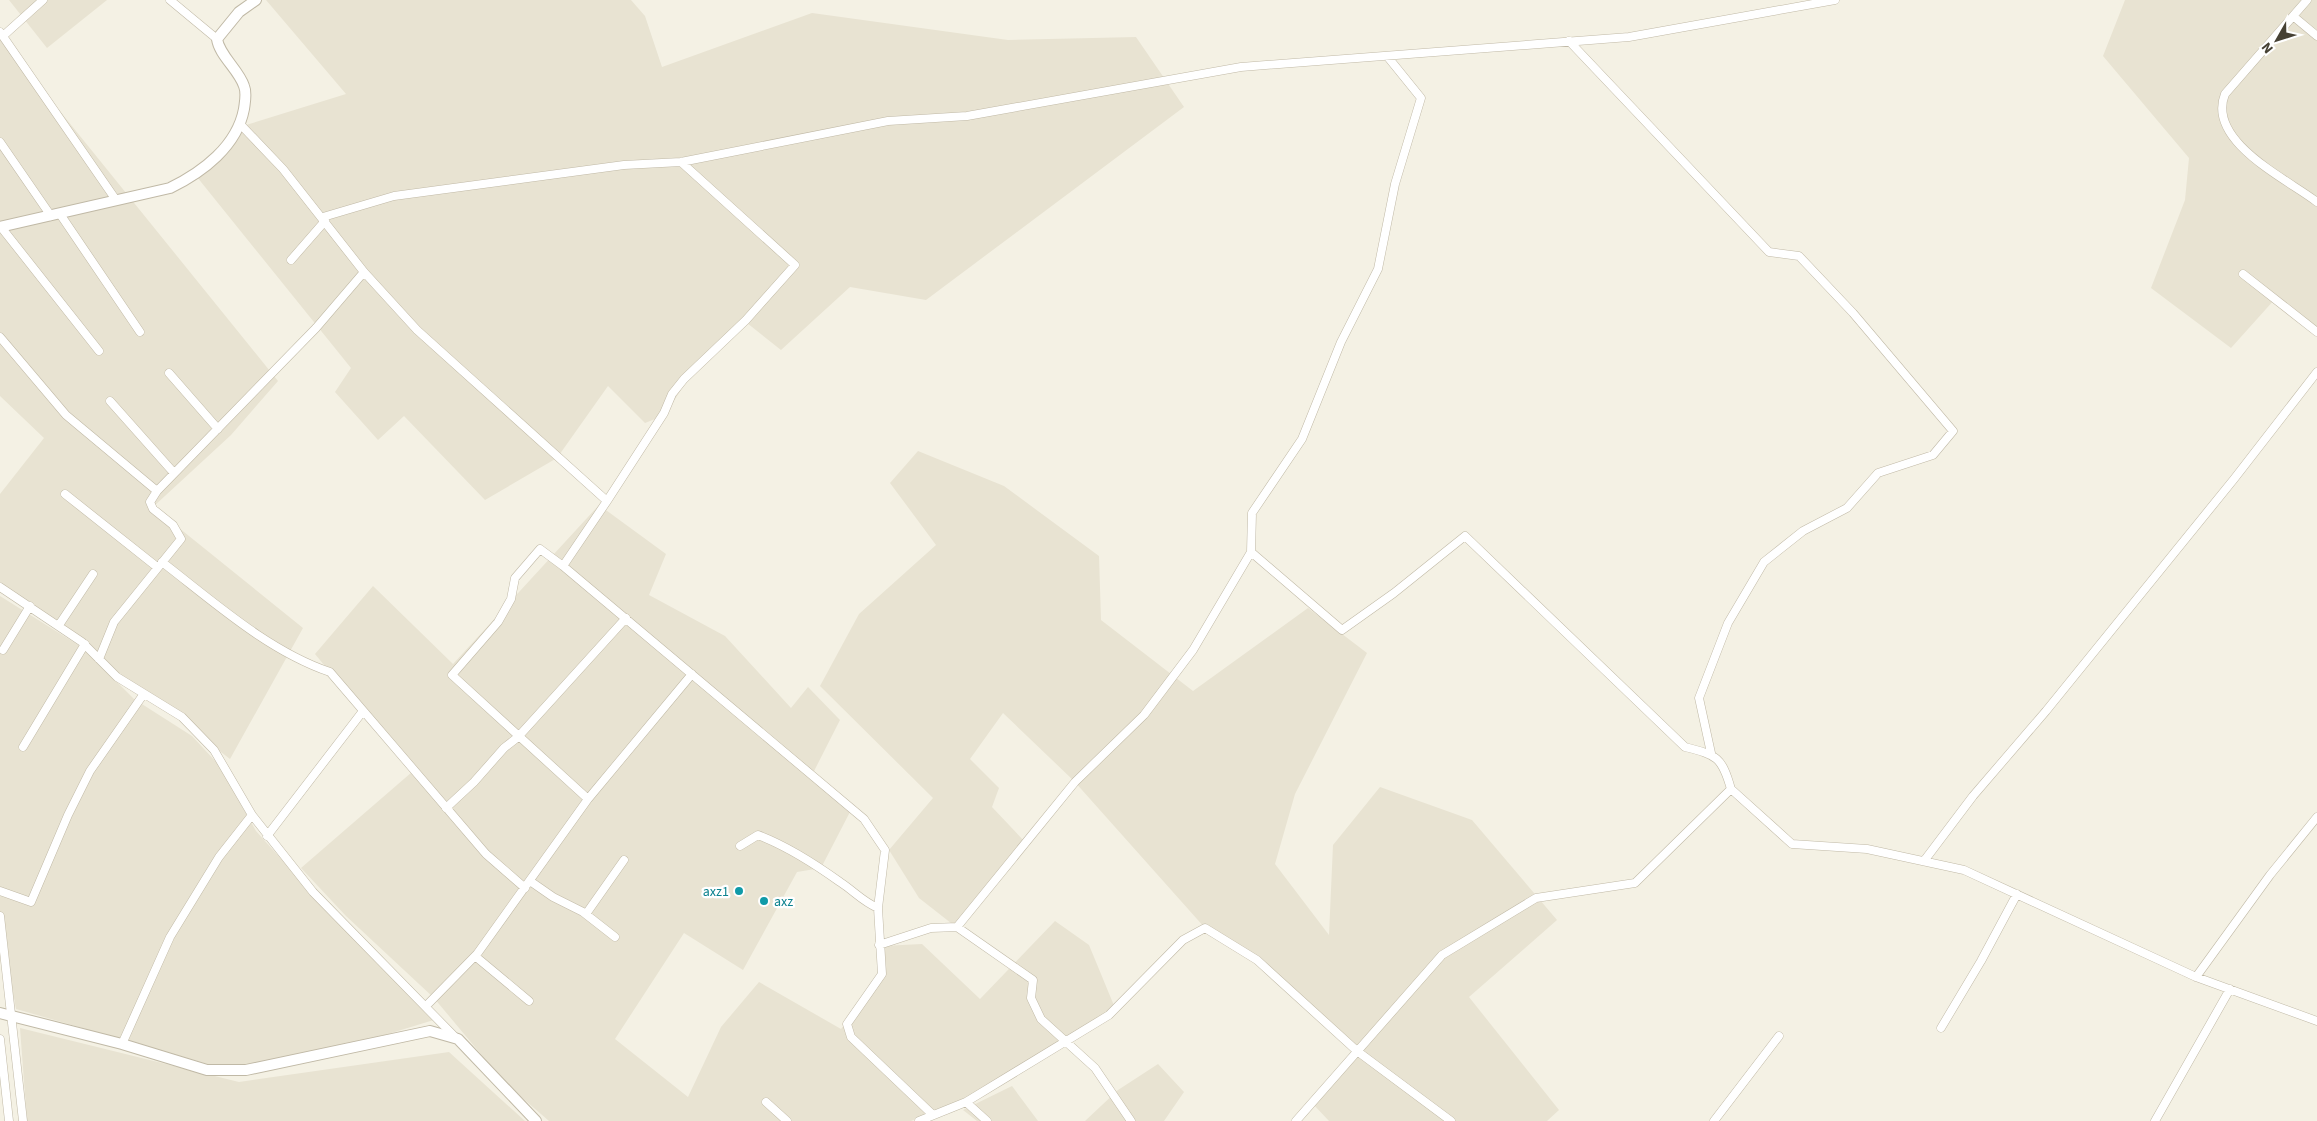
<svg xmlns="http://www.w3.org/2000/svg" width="2317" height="1121" font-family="'Source Sans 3',sans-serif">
  <rect width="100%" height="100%" fill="#f4f1e4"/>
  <path fill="#e8e3d2" d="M9,0H107L47,48Z
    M266,0H631L645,16L662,67L812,13L1008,40L1136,37L1184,107L926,300L850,287L781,350L747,323L686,382L665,415L645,423L608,386L557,458L485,500L404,416L378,440L335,392L351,368L197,177L246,125L346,94Z
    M2125,0H2317V332L2275,299L2231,348L2151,288L2185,200L2189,158L2103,56Z
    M0,37L278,381L231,435L153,507L303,628L230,759L180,720L142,696L81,642L0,590V494L44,438L0,396Z
    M918,451L1004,486L1099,556L1101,620L1193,691L1308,608L1367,653L1295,794L1275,864L1329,935L1333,845L1380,787L1472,820L1557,920L1469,997L1559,1110L1547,1121H1329L1313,1104L1358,1052L1257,961L1205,928L1074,781L1003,713L970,759L999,788L992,807L1025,842L956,927L919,898L889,850L933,798L820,686L859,614L936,545L890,483Z
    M599,505L666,554L649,595L725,636L791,708L808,687L840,720L810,779L851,810L821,868L797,872L743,970L684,933L615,1039L688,1097L721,1027L759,982L841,1029L875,988L882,946L922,944L980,999L1055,921L1089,945L1115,1008L971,1095L911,1121H549L505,1083L434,998L346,916L301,868L412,772L315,654L373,586L453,664Z
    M0,596L83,648L134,699L192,736L218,764L256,831L336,920L437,1019L375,1038L242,1066L208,1064L16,1009L0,921Z
    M20,1028L239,1082L449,1052L525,1121H27Z
    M1158,1064L1184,1092L1164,1121H1085L1118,1090Z
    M1012,1086L1038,1121H977L963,1110Z"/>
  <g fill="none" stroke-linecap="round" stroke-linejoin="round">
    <defs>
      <path id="minor" d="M170,0L217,39
        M2307,0L2225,94C2206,141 2287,179 2317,202
        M2293,16L2317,36
        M0,32L116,200
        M3,36L43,0
        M1569,41L1769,252L1799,256L1853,313L1953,431L1933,455L1878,473L1847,508L1803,531L1764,562L1728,623L1699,698L1711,753
        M241,125L283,169L364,272L417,330L607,501
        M0,142L51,216
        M681,162L795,265L746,320L684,379L672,394L664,413L607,501L563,566L864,819L885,850L878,908L882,974L847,1024L851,1037L933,1115
        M60,214L140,332
        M323,217L394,196L624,165L681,162L888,121L967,116L1241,67L1629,37L1835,0
        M1,227L99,351
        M291,260L325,221
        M2243,274L2317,332
        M0,337L66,415L157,491
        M169,373L218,429
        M110,401L174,473
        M65,494L157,567
        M1251,552L1342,630L1394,593L1465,536L1685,747C1717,755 1722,757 1731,789
        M162,562C214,602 268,651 330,672L486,854L525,888
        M563,566L540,549L515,578L511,599L498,622L452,675L588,799
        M0,587L82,642L117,677L182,717L214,750L252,815L313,892L456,1038
        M59,625L93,574
        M3,650L30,606
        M99,659L114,622L181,539L173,525L153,509L150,502L157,491L316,328L364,272
        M23,747L85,644
        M446,808L474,782L504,748L518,737L626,618
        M267,836L363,711
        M740,846L758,835C787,846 815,864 840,882C854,891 863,902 878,908
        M1924,861L1973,796L2046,711L2234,479L2317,372
        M530,881L553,897L583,912L615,937
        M0,891L31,902L68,815L90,771L143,695
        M586,914L624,860
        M0,916L23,1121
        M957,927L1075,782L1144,715L1193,650L1251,552L1252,513L1302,439L1341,342L1378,269L1395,184L1421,98L1387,56
        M879,945L931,928L957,927L1033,980L1031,998L1041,1019L1095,1068L1131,1121
        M475,956L529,1001
        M2196,977L2270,875L2317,817
        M426,1006L477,954L588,799L692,674
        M1941,1028L1981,961L2017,894
        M0,1039L9,1121
        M122,1044L170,937L219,857L252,815
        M766,1102L787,1121
        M966,1102L987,1121
        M919,1121L966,1102L1109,1015L1183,940L1205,928L1257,960L1357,1051L1451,1121
        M1296,1121L1442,955L1536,898L1635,883L1731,789L1792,844L1867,849L1964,870L2196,977L2317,1021
        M1714,1121L1779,1036
        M2155,1121L2230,989"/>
      <path id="tertiary" d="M0,227L170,188C203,172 237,146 244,109C245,101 247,93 244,86C239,70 219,55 217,39L239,12L256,0
        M0,1013L122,1044L207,1070H246L430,1031L458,1039L536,1121"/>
    </defs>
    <use href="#minor" stroke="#c0b9a6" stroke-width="9"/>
    <use href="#tertiary" stroke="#c0b9a6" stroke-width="12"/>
    <use href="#minor" stroke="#fff" stroke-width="8"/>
    <use href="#tertiary" stroke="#fff" stroke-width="10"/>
  </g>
  <g fill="#0f9aa8" stroke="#fff" stroke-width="2">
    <circle cx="739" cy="891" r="5"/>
    <circle cx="764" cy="901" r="5"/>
  </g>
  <g text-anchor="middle" stroke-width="4.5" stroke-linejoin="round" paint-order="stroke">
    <g font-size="14" fill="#0d838f" stroke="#fff" text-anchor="end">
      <text x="729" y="896">axz1</text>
      <text x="774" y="906" text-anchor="start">axz</text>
    </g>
  </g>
  <g transform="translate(2277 40) rotate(231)" stroke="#ffffff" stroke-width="4" paint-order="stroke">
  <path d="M0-4L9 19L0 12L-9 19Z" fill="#464134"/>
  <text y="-8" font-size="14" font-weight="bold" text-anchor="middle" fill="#464134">N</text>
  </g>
</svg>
